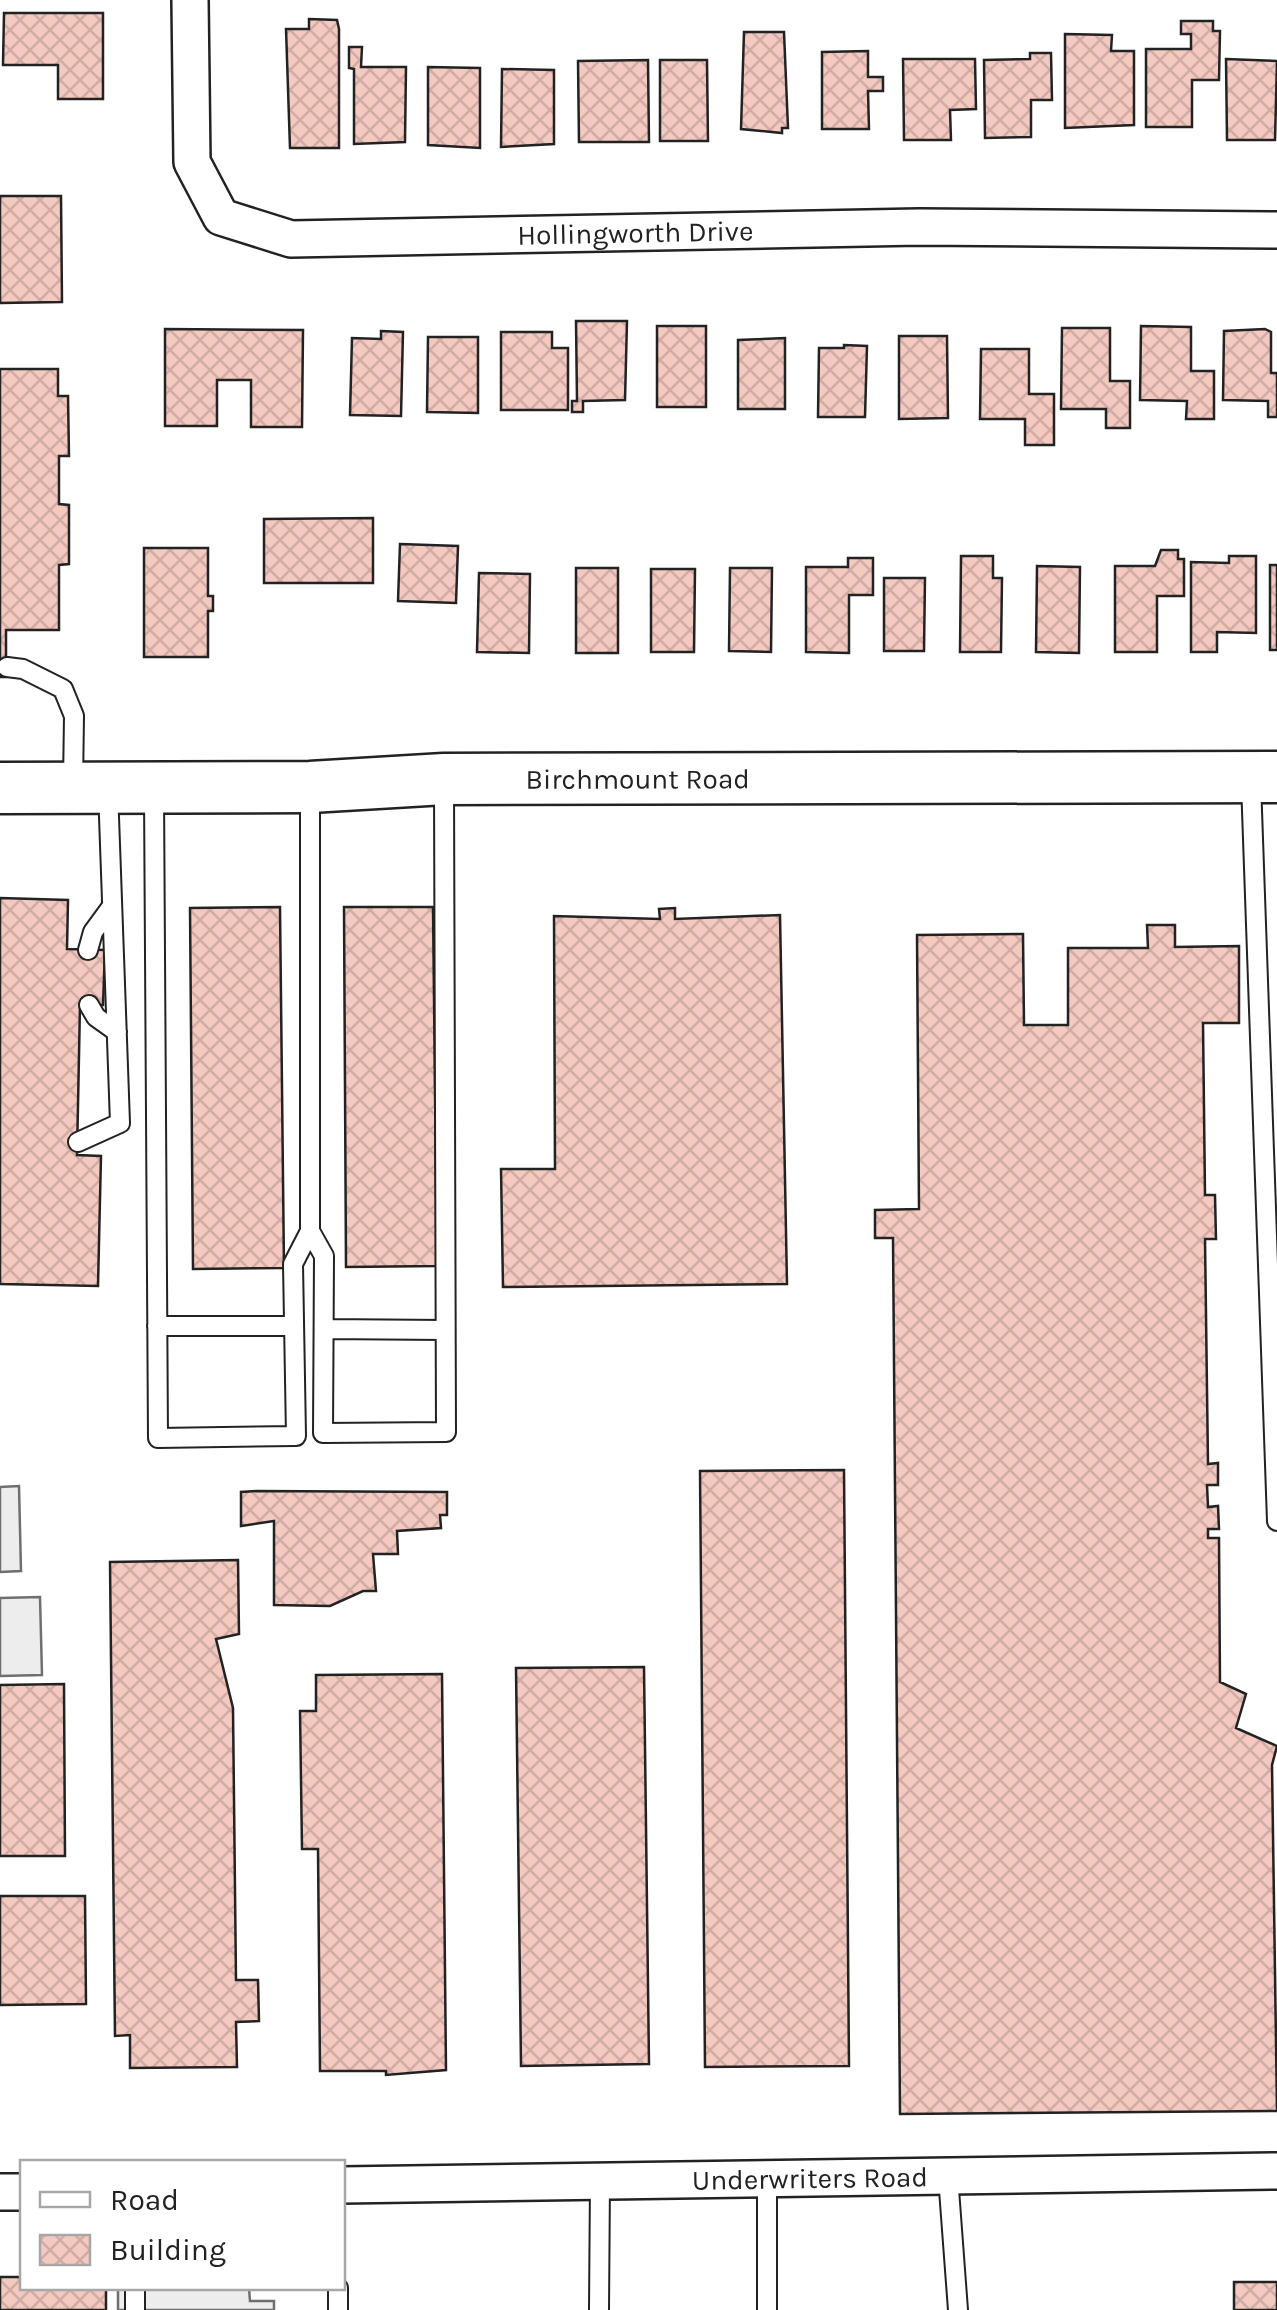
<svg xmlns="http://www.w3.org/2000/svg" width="1277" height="2310" font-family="Karla,sans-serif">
  <defs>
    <pattern id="building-cross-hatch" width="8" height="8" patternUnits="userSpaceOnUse" patternTransform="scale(2.5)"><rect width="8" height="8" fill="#f3c9c0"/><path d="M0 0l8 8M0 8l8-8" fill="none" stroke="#d0aca5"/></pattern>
  </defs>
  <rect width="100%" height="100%" fill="#fff"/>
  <path fill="#ededed" stroke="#6f6f6f" stroke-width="2.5" d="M19,1486L21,1571L0,1572V1487Z
    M40,1597L42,1675L0,1676V1598Z
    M118,2288H249L250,2301H274V2310H118Z"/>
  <path fill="url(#building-cross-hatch)" stroke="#222" stroke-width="2.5" d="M4,13H103V99H58V65H3Z
    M309,19L337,20L339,29V148H290L286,29H309Z
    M1181,21H1213V31H1220L1219,80H1192V127H1146V49H1191V34H1181Z
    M744,32H784L788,128H782V133L741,129Z
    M1065,34L1112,35L1111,51H1134V125L1065,128Z
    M349,47H362L361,67H406L405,142L354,144V69L349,68Z
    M868,51V77H883V91H868L869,129H822V52Z
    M1030,53H1051L1052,100H1031V137L985,138L984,60L1030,59Z
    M903,59H975L976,109L950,110L951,140H904Z
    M1226,59L1277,61L1275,140H1227Z
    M648,60L649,142H579L578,61Z
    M660,60H707L708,141H660Z
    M428,67L480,68V148L428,145Z
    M502,69L554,70V144L501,147Z
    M0,196H61L62,302L0,303Z
    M576,321H627L625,400L583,401V412H572V401H577Z
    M657,326H706V407H657Z
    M1141,326L1191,327V371H1214V419H1186L1187,401L1140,400Z
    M1062,328H1110V381H1130V428H1106V409H1061Z
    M165,329L303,330L302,427H251V380H217V426H165Z
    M1265,329L1271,332V373H1277V417H1268V401L1223,400L1224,331Z
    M381,331L403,332L401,416L350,415L352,338L381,339Z
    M501,332H552V348H568V410H501Z
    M899,336H947L948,418L899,419Z
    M428,337H478V413L427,412Z
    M785,338V409H738V340Z
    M844,345L867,346L865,417H818L819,348H844Z
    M981,349H1029V394H1054V445H1025V419H980Z
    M0,369H58V396H68L69,456H59V504L69,505V564L59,565V630H6V677H0Z
    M373,518V583H264V519Z
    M400,544L458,546L456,603L398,601Z
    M144,548H208V596H213V611H208V657H144Z
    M1161,550H1178V559H1184V596H1157V652H1115V566H1155Z
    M961,556H993V578H1002L1001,652H960Z
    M1229,556H1256V633L1217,632V652H1191V562L1229,563Z
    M848,558H873V595H849V653L806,652V567H848Z
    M1270,565H1277V650H1270Z
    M1037,566L1080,567L1079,653L1036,652Z
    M576,568H618V653H576Z
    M730,568H772L771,652L729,651Z
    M651,569H695L694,652H651Z
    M479,573L530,574L529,653L477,652Z
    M884,578H925L924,651H884Z
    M0,898L68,900L67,949L105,950L103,1005H80L77,1155L101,1156L98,1286L0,1284Z
    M280,907L284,1268L193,1269L190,908Z
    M344,907H433L437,1266L346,1267Z
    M675,908V919L780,915L787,1284L503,1287L501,1169H555L554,916L660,919L659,909Z
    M1147,925H1175V947L1239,946V1023H1203L1205,1195H1215L1216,1239H1205L1208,1464L1218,1463V1485H1207L1208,1507L1218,1506L1219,1529H1208V1538H1219L1220,1682L1246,1694L1236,1728L1277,1746L1272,1765L1277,2111L900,2114L893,1238H875V1210L919,1209L917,935L1023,934L1024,1025H1068V948H1148Z
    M844,1470L849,2066L705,2067L700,1471Z
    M256,1491L447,1492V1515H440L441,1528L397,1531L398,1554H373L376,1591H363L330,1606L274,1605V1521L241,1526V1492Z
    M238,1560L239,1634L216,1639L233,1708L236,1980H258L259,2021L236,2022L237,2067L130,2068V2035L115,2036L110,1562Z
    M644,1667L649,2064L521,2066L516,1668Z
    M442,1674L446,2070L386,2075V2071H320L318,1849H302L300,1711H316V1675Z
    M64,1684L65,1856H0V1685Z
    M0,1896H85L86,2004L0,2005Z
    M0,2277H22V2288H106V2310H0Z
    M1234,2282H1277V2310H1234Z"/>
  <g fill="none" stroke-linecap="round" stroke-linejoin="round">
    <defs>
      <path id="lane" d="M7,667L23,669L63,689L74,716L73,783
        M1251,782L1277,1521
        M154,792L158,1438L296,1436L293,1264L310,1231V790
        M88,950L93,932L112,906
        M89,1005L96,1017L117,1032
        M78,1142L120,1123L108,789
        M310,1231L324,1256L323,1433L446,1432L444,784
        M157,1326H294
        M324,1329L445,1330
        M948,2176L958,2310
        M767,2178V2310
        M338,2288V2310
        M135,2310V2288
        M599,2310L600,2181"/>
      <g id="street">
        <path id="s1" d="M190,0L192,162L221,217L291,239L919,227L1277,230"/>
        <path id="s2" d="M342,2185L1277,2171"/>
        <path d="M0,2192H22"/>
      </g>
      <g id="secondary">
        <path id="s3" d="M0,788L310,787L444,779L1277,777"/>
      </g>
    </defs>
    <use href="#lane" stroke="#222" stroke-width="22"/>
    <use href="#street" stroke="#222" stroke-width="40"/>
    <use href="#secondary" stroke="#222" stroke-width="55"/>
    <use href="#lane" stroke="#fff" stroke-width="18"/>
    <use href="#street" stroke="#fff" stroke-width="35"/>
    <use href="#secondary" stroke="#fff" stroke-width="50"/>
  </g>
  <g text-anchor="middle" stroke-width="8" stroke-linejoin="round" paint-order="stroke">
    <g font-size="28" fill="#222" stroke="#fff">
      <text dy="10" stroke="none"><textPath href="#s1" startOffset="642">Hollingworth Drive</textPath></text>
      <text dy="10" stroke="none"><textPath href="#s3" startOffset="638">Birchmount Road</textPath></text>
      <text dy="10" stroke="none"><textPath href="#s2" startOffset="468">Underwriters Road</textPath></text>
    </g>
  </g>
  <rect x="20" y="2160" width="325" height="130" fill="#ffffff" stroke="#a7a7a7" stroke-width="2.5"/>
  <rect x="40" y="2192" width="50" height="15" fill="#ffffff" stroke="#a7a7a7" stroke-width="2.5"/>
  <text x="110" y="2210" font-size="30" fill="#222222">Road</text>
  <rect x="40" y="2235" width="50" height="30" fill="url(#building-cross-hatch)" stroke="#a7a7a7" stroke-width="2.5"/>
  <text x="110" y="2260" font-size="30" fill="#222222">Building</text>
</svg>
